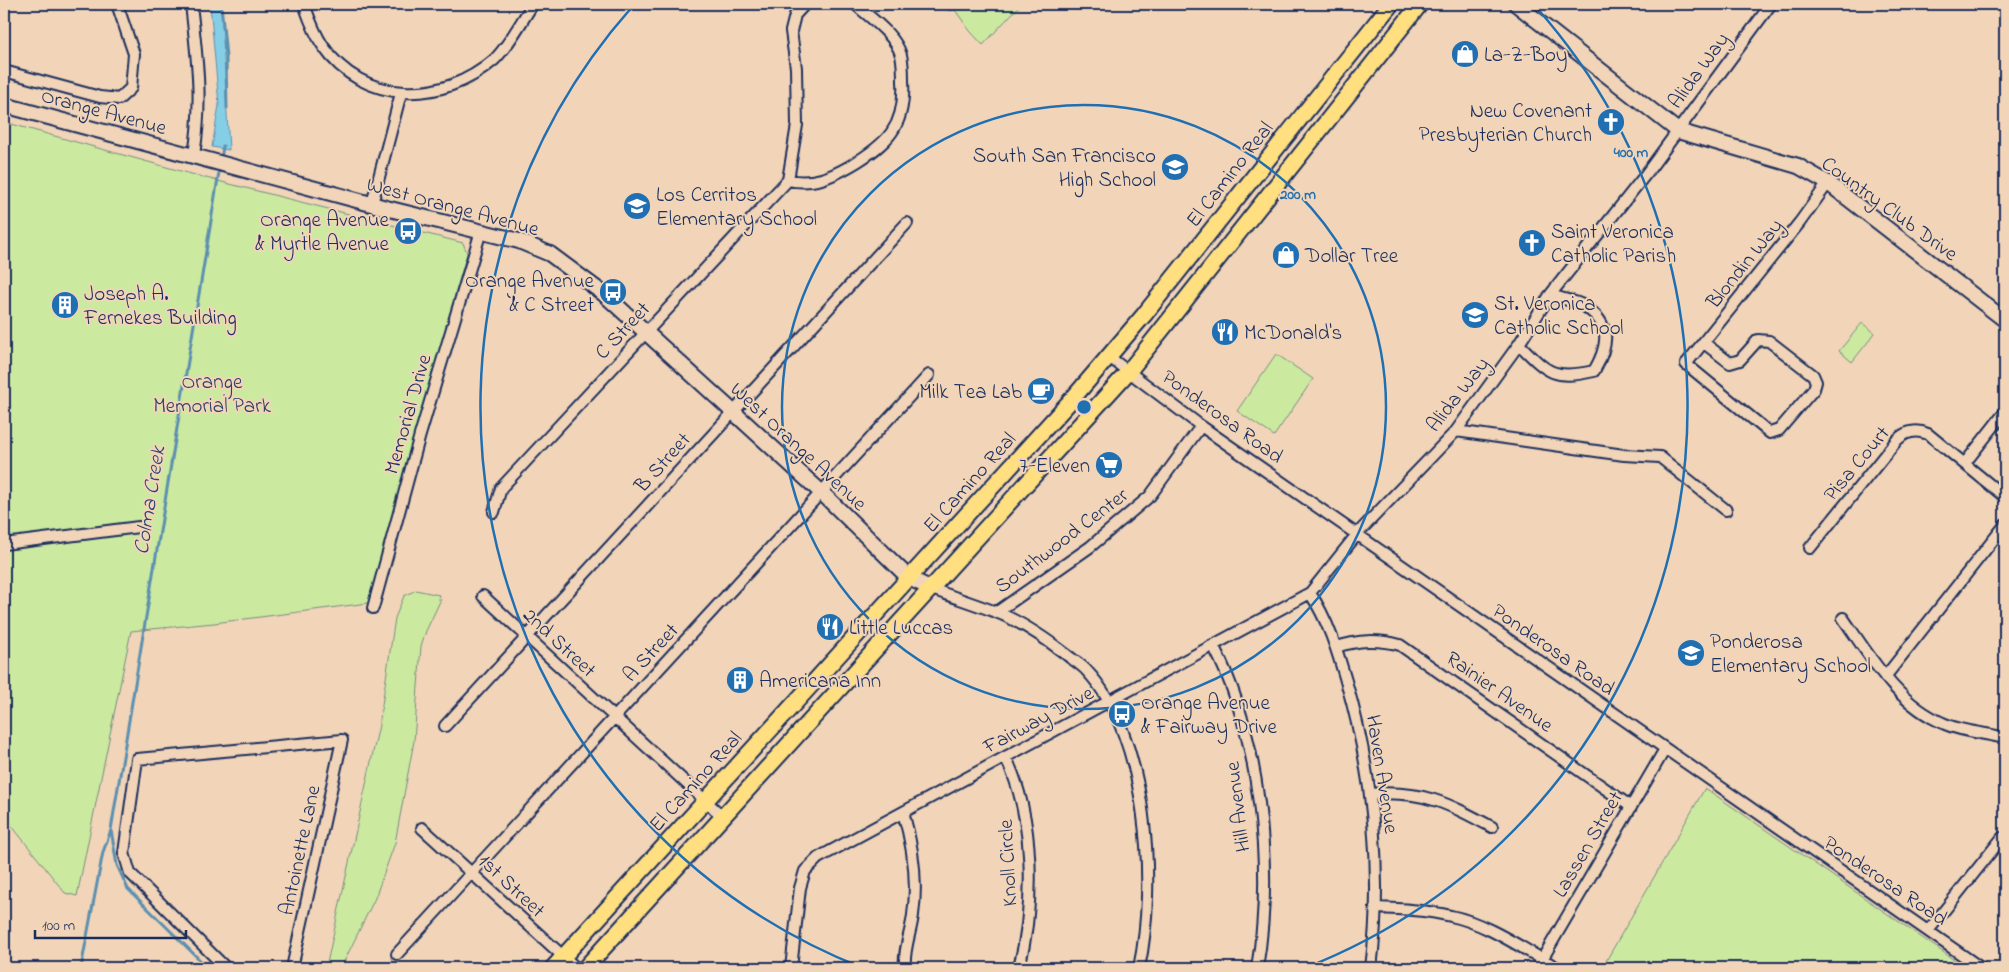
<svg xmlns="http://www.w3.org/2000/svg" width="2009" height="972" font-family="'Indie Flower',sans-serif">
  <rect width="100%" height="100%" fill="#f2d5b8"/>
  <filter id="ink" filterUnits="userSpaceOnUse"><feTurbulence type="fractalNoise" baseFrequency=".02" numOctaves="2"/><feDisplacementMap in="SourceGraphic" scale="10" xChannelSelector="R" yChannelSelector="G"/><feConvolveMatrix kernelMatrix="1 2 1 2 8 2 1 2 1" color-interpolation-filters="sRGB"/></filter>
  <g filter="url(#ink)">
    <path fill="#cce9a0" stroke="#748c7f" d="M941,4H1021L983,45L970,31L955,10L949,11Z
      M4,122L206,178L463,243L467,253L368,603L214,623L131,631L77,896L65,893L4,816Z
      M1862,323L1875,333L1852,362L1839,351Z
      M1276,354L1313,379L1274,436L1237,411Z
      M416,590L439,595L438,599H441L426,631L421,646L414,741L395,843L375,898L341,968H326L379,725L395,618L404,596Z
      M1705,788L1966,968H1602Z"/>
    <path fill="#85cfe6" stroke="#5b8fb0" d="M210,4H221L229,150L212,147L219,105Z"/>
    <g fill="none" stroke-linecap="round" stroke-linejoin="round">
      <path stroke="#5b8fb0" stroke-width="3" d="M221,4L226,57L227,108
        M221,160L223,146
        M111,830L117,865L128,889L208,968
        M81,968L103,852L111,830L220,166"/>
      <defs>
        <path id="street" d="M191,4C197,59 203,99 194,155
          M304,4C309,18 314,33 323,46C363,105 443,105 494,60C508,47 522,20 533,4
          M805,4L795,15L791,31L796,68L797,125L788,180C812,185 829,178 850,166C887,144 906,127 903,81C903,73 903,63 901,55C895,34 870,18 855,4
          M4,71L100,97L119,99L131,88L134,54L117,4
          M372,204L401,93
          M1704,343L1730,363L1740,360L1758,340L1769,341L1813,375L1816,382L1814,389L1779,430L1770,433L1686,364L1800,222L1828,183
          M1519,344C1548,373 1553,380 1594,371C1609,345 1612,324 1584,306C1575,300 1560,299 1550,295
          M1109,357L1201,426L1981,968
          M1456,431L1624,455L1660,457L1726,510
          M1965,463L2005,412
          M494,512L501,488L788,180
          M4,544L139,527
          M1810,548L1897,440C1906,431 1916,429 1928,434L2005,497
          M932,589C953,597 975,604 996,612C1022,622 1045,638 1067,655C1073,660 1082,665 1087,671C1148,736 1157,885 1139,968
          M1310,593C1328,620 1337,650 1346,681C1373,773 1383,873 1371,968
          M483,596L723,817
          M373,608L420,435L481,231
          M997,612L1090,547L1150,496L1201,426
          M1843,618C1871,658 1897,704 1945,724C1963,732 1986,733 2005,738
          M1214,647C1260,736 1274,869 1257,968
          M1336,647C1359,640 1377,639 1400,645L1630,806
          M1885,677L2005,525
          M445,726L907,223
          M1006,758C1035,818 1035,904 1019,968
          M1370,794C1423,790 1447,803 1492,827
          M903,812C913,846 918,880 913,915C911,933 903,950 905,968
          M422,828L576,968
          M1375,908C1401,909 1426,910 1451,916C1489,924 1524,950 1558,968
          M1928,931L2002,838L2005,840
          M397,954L929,375
          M226,968L130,873L124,853L137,759L342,740L292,968
          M791,968L800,888L805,871L818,858L1310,593L1358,533L1456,431L1519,344L1550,295L1646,174L1771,4
          M1537,968L1665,749"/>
        <path id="secondary" d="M1516,4L1678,131L1798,166L1828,183L2005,320
          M4,105L386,208L519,241L550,254L604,294L822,493L909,578L932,589"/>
        <path id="primary" d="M553,968L1074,397L1144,315L1391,4
          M585,968L1129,371L1420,4"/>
      </defs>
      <use href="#street" stroke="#1b2f5e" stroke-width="14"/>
      <use href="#secondary" stroke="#1b2f5e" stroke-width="18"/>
      <use href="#primary" stroke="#1b2f5e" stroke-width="19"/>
      <use href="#street" stroke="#f2d5b8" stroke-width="10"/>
      <use href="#secondary" stroke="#f2d5b8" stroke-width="14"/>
      <use href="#primary" stroke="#ffdf80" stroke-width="15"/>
    </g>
  </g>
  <g fill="none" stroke="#1f6fb2" stroke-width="2.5">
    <circle cx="1084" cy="407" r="302"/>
    <path d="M863 968A603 603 0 0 1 632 7M1536 7A603 603 0 0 1 1305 968"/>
  </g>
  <defs>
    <symbol id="shop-disc" viewBox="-11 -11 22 22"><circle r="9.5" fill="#1f6fb2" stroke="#f2d5b8"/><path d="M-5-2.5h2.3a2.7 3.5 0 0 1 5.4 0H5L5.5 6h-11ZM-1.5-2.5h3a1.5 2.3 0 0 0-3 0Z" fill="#fff"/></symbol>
    <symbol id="church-disc" viewBox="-11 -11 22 22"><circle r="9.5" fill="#1f6fb2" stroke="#f2d5b8"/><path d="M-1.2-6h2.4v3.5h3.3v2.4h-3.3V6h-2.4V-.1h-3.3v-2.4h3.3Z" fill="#fff"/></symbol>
    <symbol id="school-disc" viewBox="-11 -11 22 22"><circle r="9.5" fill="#1f6fb2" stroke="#f2d5b8"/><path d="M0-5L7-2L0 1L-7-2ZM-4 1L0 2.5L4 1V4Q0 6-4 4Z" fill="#fff"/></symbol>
    <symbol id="bus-disc" viewBox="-11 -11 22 22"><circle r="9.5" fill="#1f6fb2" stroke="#f2d5b8"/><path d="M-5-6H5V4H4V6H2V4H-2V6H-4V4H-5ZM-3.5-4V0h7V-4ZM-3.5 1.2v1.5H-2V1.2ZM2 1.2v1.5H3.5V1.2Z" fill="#fff"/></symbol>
    <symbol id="building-disc" viewBox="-11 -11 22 22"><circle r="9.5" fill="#1f6fb2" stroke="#f2d5b8"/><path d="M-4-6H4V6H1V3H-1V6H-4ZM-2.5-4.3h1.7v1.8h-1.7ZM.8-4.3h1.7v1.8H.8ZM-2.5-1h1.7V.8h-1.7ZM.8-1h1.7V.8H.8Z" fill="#fff"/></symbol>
    <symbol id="restaurant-disc" viewBox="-11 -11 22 22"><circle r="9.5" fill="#1f6fb2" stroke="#f2d5b8"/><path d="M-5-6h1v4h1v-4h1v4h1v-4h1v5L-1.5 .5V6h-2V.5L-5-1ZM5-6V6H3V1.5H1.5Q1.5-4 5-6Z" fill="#fff"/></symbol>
    <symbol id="cafe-disc" viewBox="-11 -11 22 22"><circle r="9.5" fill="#1f6fb2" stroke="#f2d5b8"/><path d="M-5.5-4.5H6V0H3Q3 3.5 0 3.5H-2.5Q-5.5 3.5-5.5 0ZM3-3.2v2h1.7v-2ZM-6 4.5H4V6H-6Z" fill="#fff"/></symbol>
    <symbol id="supermarket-disc" viewBox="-11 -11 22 22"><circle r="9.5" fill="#1f6fb2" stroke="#f2d5b8"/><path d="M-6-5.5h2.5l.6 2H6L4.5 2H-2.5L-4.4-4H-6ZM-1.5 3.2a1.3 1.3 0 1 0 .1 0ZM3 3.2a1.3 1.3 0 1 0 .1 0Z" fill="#fff"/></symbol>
  </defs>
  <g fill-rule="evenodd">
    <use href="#shop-disc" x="1449" y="38" width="32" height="32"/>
    <use href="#church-disc" x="1595" y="106" width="32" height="32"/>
    <use href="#school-disc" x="1159" y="151" width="32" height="32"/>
    <use href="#school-disc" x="621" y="190" width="32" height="32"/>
    <use href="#bus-disc" x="392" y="215" width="32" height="32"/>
    <use href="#church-disc" x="1516" y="227" width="32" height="32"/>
    <use href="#shop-disc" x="1270" y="239" width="32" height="32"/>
    <use href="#bus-disc" x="597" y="276" width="32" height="32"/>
    <use href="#building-disc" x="49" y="289" width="32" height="32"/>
    <use href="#school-disc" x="1459" y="299" width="32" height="32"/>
    <use href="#restaurant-disc" x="1209" y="316" width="32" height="32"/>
    <use href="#cafe-disc" x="1025" y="375" width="32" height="32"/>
    <use href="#supermarket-disc" x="1093" y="449" width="32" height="32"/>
    <use href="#restaurant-disc" x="814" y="611" width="32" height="32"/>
    <use href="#school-disc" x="1675" y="637" width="32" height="32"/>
    <use href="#building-disc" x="724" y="664" width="32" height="32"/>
    <use href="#bus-disc" x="1106" y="698" width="32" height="32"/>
  </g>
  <g text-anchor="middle" stroke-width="4" stroke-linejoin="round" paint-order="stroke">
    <g font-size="21" fill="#1b2f5e" stroke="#f2d5b8" text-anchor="start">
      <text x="1484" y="61">La-Z-Boy</text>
      <text x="1592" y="117" text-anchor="end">New Covenant<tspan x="1592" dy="24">Presbyterian Church</tspan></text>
      <text x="1156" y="162" text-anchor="end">South San Francisco<tspan x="1156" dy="24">High School</tspan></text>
      <text x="656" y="201">Los Cerritos<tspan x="656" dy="24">Elementary School</tspan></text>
      <text x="389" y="226" text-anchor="end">Orange Avenue<tspan x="389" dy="24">&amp; Myrtle Avenue</tspan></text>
      <text x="1551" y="238">Saint Veronica<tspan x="1551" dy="24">Catholic Parish</tspan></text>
      <text x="1305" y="262">Dollar Tree</text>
      <text x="594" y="287" text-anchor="end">Orange Avenue<tspan x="594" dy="24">&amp; C Street</tspan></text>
      <text x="84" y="300">Joseph A.<tspan x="84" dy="24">Fernekes Building</tspan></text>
      <text x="1494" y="310">St. Veronica<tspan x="1494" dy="24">Catholic School</tspan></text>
      <text x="1244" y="339">McDonald's</text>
      <text x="1022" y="398" text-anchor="end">Milk Tea Lab</text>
      <text x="1090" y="472" text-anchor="end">7-Eleven</text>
      <text x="849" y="634">Little Luccas</text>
      <text x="1710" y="648">Ponderosa<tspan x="1710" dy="24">Elementary School</tspan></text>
      <text x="759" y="687">Americana Inn</text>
      <text x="1141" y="709">Orange Avenue<tspan x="1141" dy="24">&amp; Fairway Drive</tspan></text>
    </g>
    <g font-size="21" fill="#1b2f5e" stroke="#f2d5b8">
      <text transform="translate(1698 70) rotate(-54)" y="7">Alida Way</text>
      <text transform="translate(104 111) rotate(15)" y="7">Orange Avenue</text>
      <text transform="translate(1229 174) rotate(-52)" y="7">El Camino Real</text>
      <text transform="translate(453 206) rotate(15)" y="7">West Orange Avenue</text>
      <text transform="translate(1890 208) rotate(36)" y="7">Country Club Drive</text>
      <text transform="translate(1744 263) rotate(-51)" y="7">Blondin Way</text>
      <text transform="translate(622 330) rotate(-47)" y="7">C Street</text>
      <text transform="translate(1457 394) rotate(-52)" y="7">Alida Way</text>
      <text transform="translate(407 414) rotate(-74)" y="7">Memorial Drive</text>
      <text transform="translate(1223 416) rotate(36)" y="7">Ponderosa Road</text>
      <text transform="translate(799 446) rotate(43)" y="7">West Orange Avenue</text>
      <text transform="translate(662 462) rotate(-48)" y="7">B Street</text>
      <text transform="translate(1856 463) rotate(-50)" y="7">Pisa Court</text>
      <text transform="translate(969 482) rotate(-48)" y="7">El Camino Real</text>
      <text transform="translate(1061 540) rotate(-37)" y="7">Southwood Center</text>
      <text transform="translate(560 642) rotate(43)" y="7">2nd Street</text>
      <text transform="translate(1554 649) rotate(35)" y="7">Ponderosa Road</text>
      <text transform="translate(650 652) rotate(-47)" y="7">A Street</text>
      <text transform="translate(1500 691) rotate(35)" y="7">Rainier Avenue</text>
      <text transform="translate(1038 719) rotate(-28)" y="7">Fairway Drive</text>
      <text transform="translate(1383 774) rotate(81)" y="7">Haven Avenue</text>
      <text transform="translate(695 781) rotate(-48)" y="7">El Camino Real</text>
      <text transform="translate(1237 807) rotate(-97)" y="7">Hill Avenue</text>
      <text transform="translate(1587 844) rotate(-60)" y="7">Lassen Street</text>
      <text transform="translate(299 850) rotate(-78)" y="7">Antoinette Lane</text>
      <text transform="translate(1007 863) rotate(-93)" y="7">Knoll Circle</text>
      <text transform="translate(1886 880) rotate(34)" y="7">Ponderosa Road</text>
      <text transform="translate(512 885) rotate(43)" y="7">1st Street</text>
    </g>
    <g font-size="21" fill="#2d4265" stroke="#f2d5b8">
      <text x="212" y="388">Orange<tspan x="212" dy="24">Memorial Park</tspan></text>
    </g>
    <g font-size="22" font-style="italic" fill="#2b4772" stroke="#f2d5b8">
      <text transform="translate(148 500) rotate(-81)" y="8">Colma Creek</text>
    </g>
  </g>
  <circle cx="1084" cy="407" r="8" fill="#1f6fb2" stroke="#f2d5b8" stroke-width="2.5"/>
  <g font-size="15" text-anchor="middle" font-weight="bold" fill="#1f6fb2" stroke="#f2d5b8" stroke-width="4" stroke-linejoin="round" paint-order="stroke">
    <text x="1631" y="157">400 m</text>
    <text x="1298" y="199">200 m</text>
  </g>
  <rect width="2009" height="972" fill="none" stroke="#f2d5b8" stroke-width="20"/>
  <rect x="10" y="10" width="1989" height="952" fill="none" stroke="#1b2f5e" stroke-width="2" filter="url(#ink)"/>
  <path d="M35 930v8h151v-8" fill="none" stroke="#1b2f5e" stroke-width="2.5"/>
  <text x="42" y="930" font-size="15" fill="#1b2f5e" stroke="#f2d5b8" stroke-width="4" paint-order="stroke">100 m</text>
</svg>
